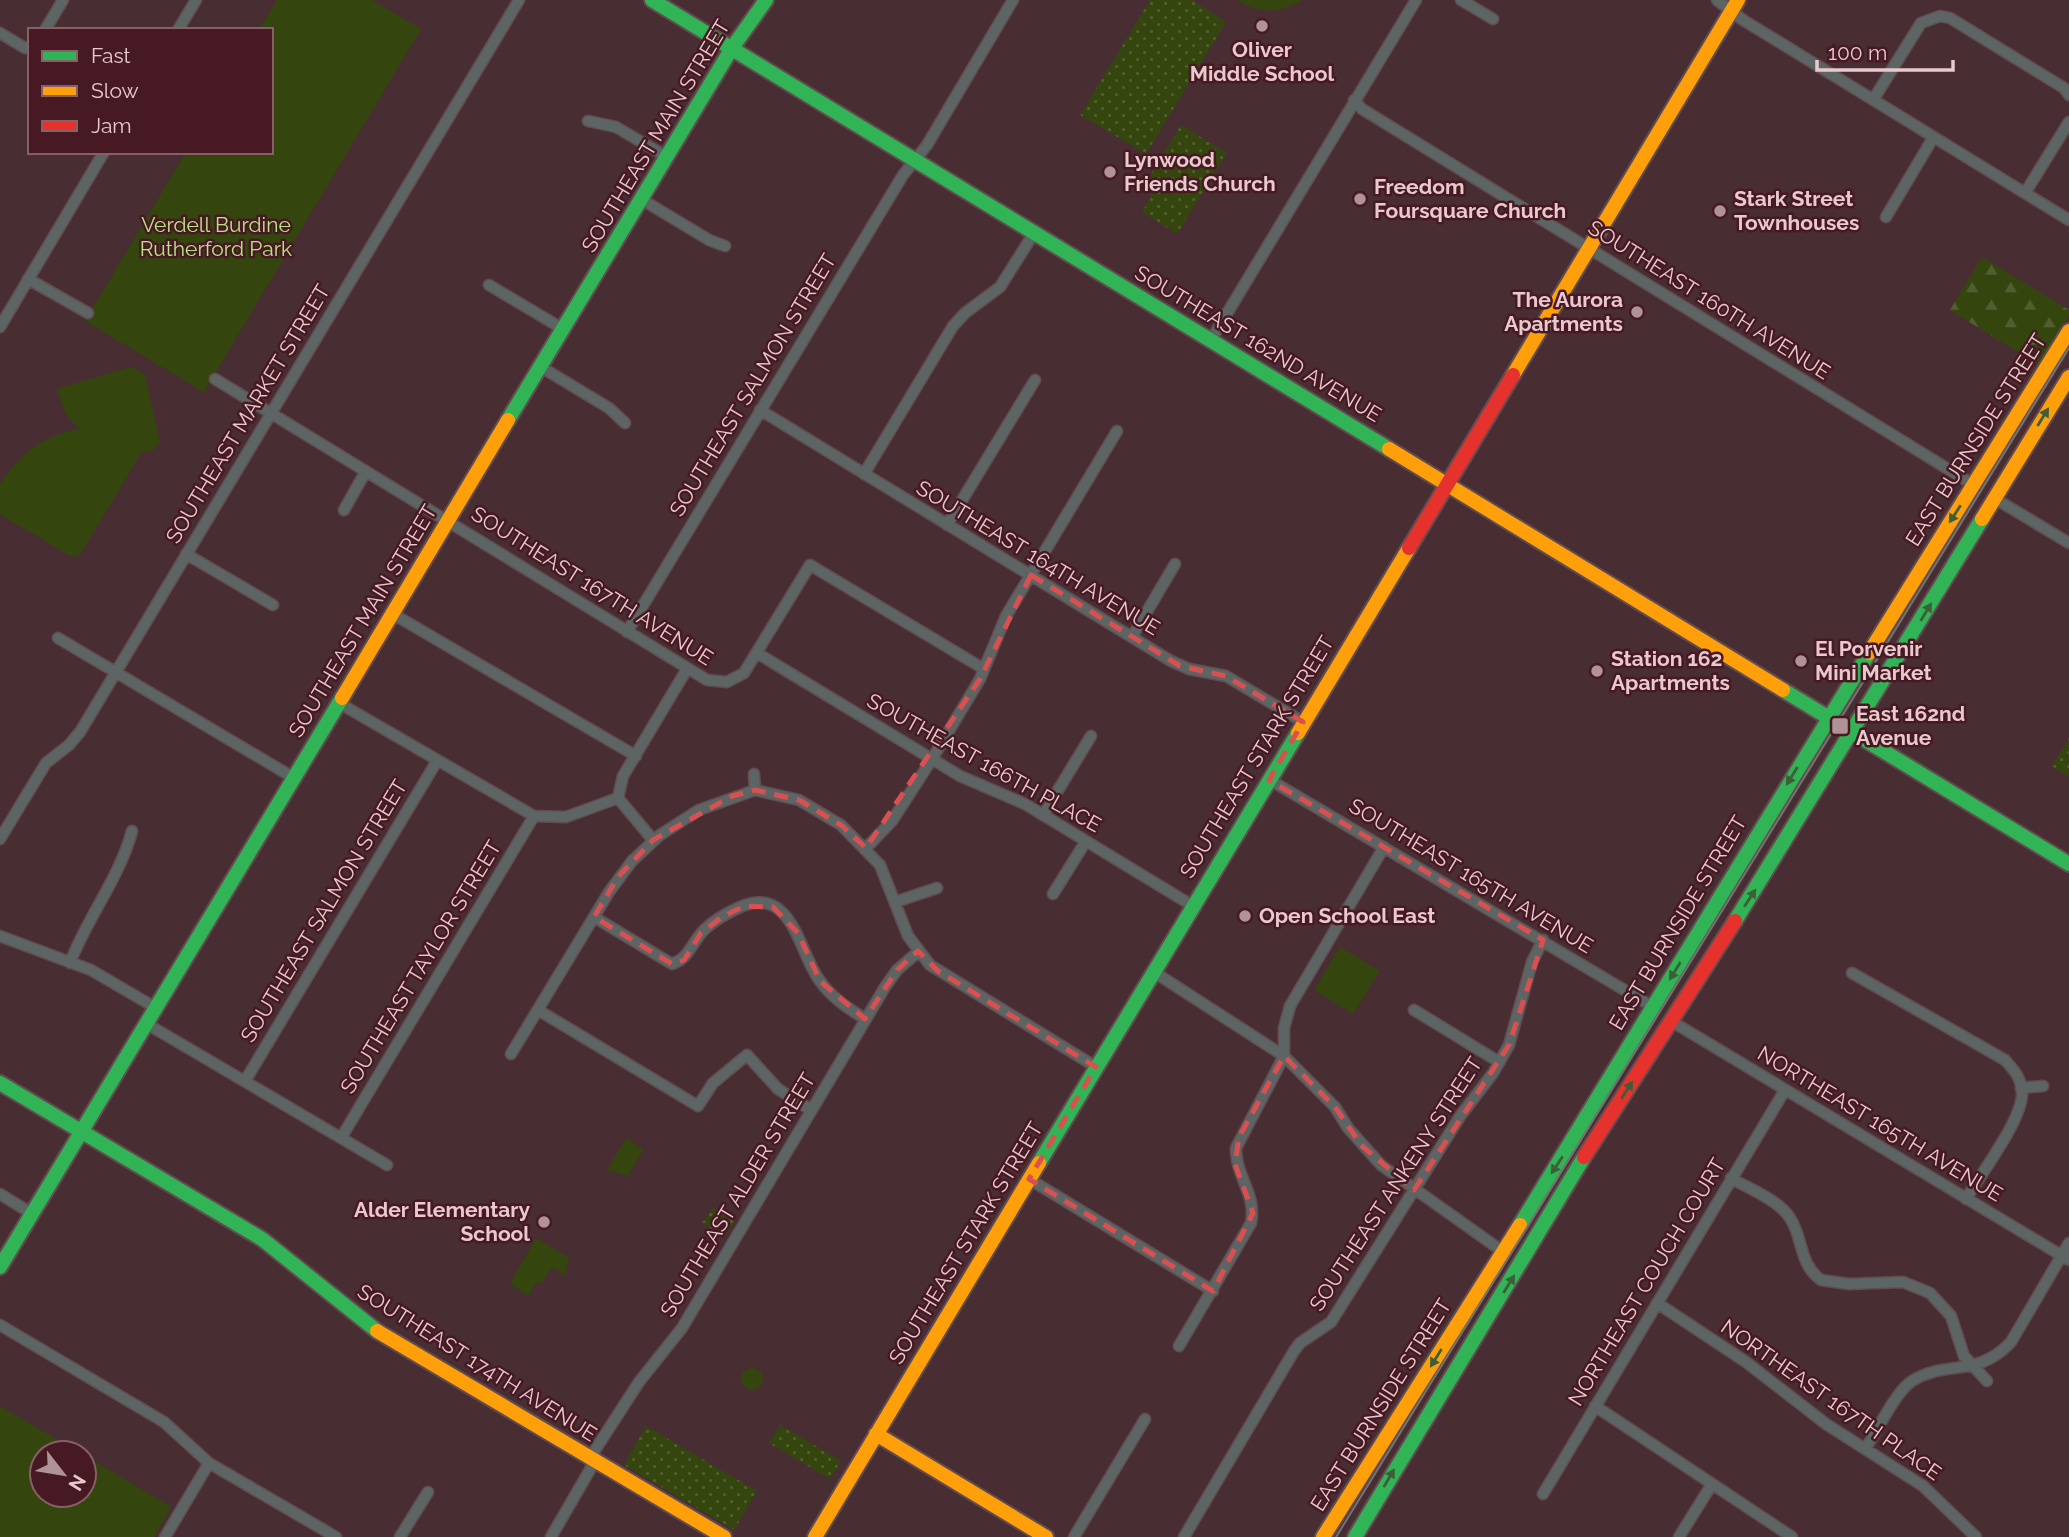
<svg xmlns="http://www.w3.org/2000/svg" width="2069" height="1537" font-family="Raleway,sans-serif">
  <defs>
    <pattern id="grass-dots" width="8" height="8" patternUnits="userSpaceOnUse" patternTransform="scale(1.75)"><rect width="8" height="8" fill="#34450e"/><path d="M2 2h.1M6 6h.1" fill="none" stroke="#515e30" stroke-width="1.8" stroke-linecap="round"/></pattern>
    <pattern id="forest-firs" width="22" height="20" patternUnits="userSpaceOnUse" patternTransform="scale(1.75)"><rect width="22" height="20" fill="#34450e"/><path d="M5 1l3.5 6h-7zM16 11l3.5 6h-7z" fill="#515e30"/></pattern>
  </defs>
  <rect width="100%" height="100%" fill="#482e33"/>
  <path fill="url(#grass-dots)" d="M1150,0H1192L1226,22L1146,154L1080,115Z
    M1181,125L1227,153L1177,234L1142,212L1159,183L1149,177Z
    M2069,738V777L2052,766Z
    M714,1208L735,1221L725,1236L702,1223Z
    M780,1425L841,1461L830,1479L769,1443Z
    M646,1426L757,1491L734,1530L624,1465Z"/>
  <path fill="url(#forest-firs)" d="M1982,257L2069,310V315L2039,365L1950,310Z"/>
  <path fill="#34450e" d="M277,0H372L421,29L204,392L85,321L186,152H271V30H259Z
    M1237,0H1302C1281,14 1258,14 1237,0Z
    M131,367L145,375L160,441L154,450L141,453L80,555L72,557L0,514V484C20,455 43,434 80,429L67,416L56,389Z
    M1340,947L1380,971L1353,1014L1314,990Z
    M626,1138L643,1150L628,1176L607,1170Z
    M536,1238L569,1258L565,1275L552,1267L542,1283L537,1282L528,1296L510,1284Z
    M741 1379a11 11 0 1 1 22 0a11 11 0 1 1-22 0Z
    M0,1406L80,1453H42V1495H84V1455L171,1507L154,1537H0Z"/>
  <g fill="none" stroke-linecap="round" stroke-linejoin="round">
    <defs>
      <path id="street" d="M1461,0L1493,19
        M1717,0L1743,20L2069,220
        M45,30L63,0
        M178,30L196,0
        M0,33L25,48L30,47
        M1354,100L1362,109L1974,485
        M1873,100L1921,23L1940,16L1950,18L2064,88L2069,95
        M588,121L616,127L667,157
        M2025,193L2069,122
        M641,199L709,240L725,246
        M1886,217L1933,138
        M28,279L88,313
        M489,285L563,329
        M0,327L104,152
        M1211,340L1416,0
        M541,367L609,408L625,423
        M215,379L707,680L727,682L744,673L810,565L984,669
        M760,410L1171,661L1189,669L1226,676L1303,722
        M864,474L953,326L965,313L1000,287L1034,233
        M1994,498L2069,543
        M344,510L366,471
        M947,525L1035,380
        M186,554L273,605
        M393,614L636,756
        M627,632L903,175L927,145L1013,0
        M1132,637L1175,564
        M58,638L294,778
        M757,653L932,759L960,776L1025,804L1193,906
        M339,703L534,816L566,817L618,798
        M754,774L755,790
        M1270,780L1653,1007
        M618,798L623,776L687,669
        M618,798L653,840
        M1043,815L1091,736
        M0,839L46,763L69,745L80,732L519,0
        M866,848L892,821L932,759L980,679L1006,616L1117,431
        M1053,894L1086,841
        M895,902L937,888
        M594,917L672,964C690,958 691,943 704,930C714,920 727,913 740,907C793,884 799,954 820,981C832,998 848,1008 865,1019
        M0,936L91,970L156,1008
        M70,963C87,918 120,877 132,831
        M1154,972L1284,1056L1335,1107L1348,1128L1381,1165L1502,1251
        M1852,973L2005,1060C2014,1070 2022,1079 2022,1093C2023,1119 1980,1175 1966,1199
        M538,1010L698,1106L713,1083L747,1055L778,1089L811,1110
        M1414,1010L1499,1062
        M1671,1021L2069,1260
        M147,1024L387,1165
        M511,1054L609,892L632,861L660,835L699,810L755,790L799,800L841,825L880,865L908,936L930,965L1096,1067
        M245,1081L437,761
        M2021,1088L2043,1086
        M341,1138L534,816
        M1731,1178C1749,1189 1779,1200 1790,1218C1804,1239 1798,1263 1821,1280L1849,1284L1903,1282L1930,1293L1951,1316L1964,1356L1987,1381
        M1029,1179L1213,1291
        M0,1194L26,1210L30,1216
        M1657,1303L1746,1362L1826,1424L1923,1486L1976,1537
        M0,1325L164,1422L209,1463L336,1537
        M1179,1346L1251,1223C1257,1195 1235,1175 1236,1148L1284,1056V1028L1290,1006L1384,847
        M1595,1406L1792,1537
        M1866,1448C1877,1431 1896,1391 1912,1381C1947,1359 1976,1379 2011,1342L2069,1243
        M1543,1494L1785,1090
        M165,1537L209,1463
        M400,1537L428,1492
        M551,1537L591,1468L595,1450L639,1382L682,1328L885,987L897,970L918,952
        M1074,1537L1145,1419
        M1184,1537L1294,1351L1300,1343L1331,1322L1461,1115L1493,1073L1509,1045L1532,962L1543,940
        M1679,1537L1712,1484"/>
      <path id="fast" d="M652,0L1389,449
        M508,420L732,48L766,0
        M1783,690L2069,864
        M1735,921L1982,519
        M0,1083L262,1239L377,1331
        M1039,1163L1298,733
        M1520,1225L1869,653
        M0,1267L342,698
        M1355,1537L1584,1157"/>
      <path id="slow" d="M1513,375L1738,0
        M1389,449L1783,690
        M1982,519L2069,377
        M1869,653L2069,331
        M342,698L508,420
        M1298,733L1409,548
        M377,1331L724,1537
        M876,1434L1046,1537
        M815,1537L1039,1163
        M1323,1537L1520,1225"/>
      <path id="jam" d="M1409,548L1513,375
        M1584,1157L1735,921"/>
    </defs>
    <use href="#street" stroke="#624c50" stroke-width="13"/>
    <use href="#fast" stroke="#624c50" stroke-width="18"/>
    <use href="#slow" stroke="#624c50" stroke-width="18"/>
    <use href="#jam" stroke="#624c50" stroke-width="18"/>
    <use href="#street" stroke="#5d6464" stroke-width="10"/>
    <use href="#fast" stroke="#30b455" stroke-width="14"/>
    <use href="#slow" stroke="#ff9f0a" stroke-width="14"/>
    <use href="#jam" stroke="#e5322d" stroke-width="14"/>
    <path stroke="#737374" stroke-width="2" d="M1336,1537L2069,348"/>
  </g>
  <defs><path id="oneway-solid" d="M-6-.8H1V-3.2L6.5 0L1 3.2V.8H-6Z" transform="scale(1.75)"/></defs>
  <g fill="#3c5f3a">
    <use href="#oneway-solid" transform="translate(2043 417) rotate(-58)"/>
    <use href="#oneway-solid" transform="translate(1955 514) rotate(123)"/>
    <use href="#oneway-solid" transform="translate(1926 612) rotate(-59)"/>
    <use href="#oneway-solid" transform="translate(1792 776) rotate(122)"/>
    <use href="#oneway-solid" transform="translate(1750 898) rotate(-57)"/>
    <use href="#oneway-solid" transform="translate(1675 971) rotate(122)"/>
    <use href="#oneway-solid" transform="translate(1627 1090) rotate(-57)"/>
    <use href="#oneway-solid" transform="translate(1557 1165) rotate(123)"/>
    <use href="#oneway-solid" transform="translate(1509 1284) rotate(-58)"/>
    <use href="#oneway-solid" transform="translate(1436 1358) rotate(122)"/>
    <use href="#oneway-solid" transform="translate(1389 1478) rotate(-60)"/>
  </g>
  <path fill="none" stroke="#da5051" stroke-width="5" stroke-dasharray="14 9" stroke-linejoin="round" d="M1031,575L1180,666L1226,676L1303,722L1269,780L1543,940L1509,1045L1414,1190L1361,1145L1335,1107L1284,1056L1239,1137L1235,1164L1253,1213L1213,1291L1029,1179L1096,1067L938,971L918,951L897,970L865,1019L820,981L798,933L773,907L744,906L722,917L701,933L684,960L672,964L594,917L618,877L653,840L732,796L755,790L799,800L841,825L866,848L980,679Z"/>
  <g fill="#b09397" stroke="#461923" stroke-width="2.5">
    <circle cx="1262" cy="26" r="7"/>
    <circle cx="1110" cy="172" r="7"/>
    <circle cx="1360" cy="199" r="7"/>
    <circle cx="1720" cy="211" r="7"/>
    <circle cx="1637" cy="312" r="7"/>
    <circle cx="1801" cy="661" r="7"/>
    <circle cx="1597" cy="671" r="7"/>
    <rect x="1831" y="717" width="18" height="18" rx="3.5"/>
    <circle cx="1245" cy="916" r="7"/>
    <circle cx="544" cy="1222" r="7"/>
  </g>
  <g text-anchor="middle" stroke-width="5" stroke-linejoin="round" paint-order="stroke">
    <g font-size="21" font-weight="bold" fill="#e8c9cd" stroke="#461923" text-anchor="start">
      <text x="1262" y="57" text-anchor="middle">Oliver<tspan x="1262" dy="24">Middle School</tspan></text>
      <text x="1124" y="167">Lynwood<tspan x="1124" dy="24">Friends Church</tspan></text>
      <text x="1374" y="194">Freedom<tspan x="1374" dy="24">Foursquare Church</tspan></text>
      <text x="1734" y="206">Stark Street<tspan x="1734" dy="24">Townhouses</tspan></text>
      <text x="1623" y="307" text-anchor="end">The Aurora<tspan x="1623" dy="24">Apartments</tspan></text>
      <text x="1815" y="656">El Porvenir<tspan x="1815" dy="24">Mini Market</tspan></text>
      <text x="1611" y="666">Station 162<tspan x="1611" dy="24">Apartments</tspan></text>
      <text x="1856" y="721">East 162nd<tspan x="1856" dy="24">Avenue</tspan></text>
      <text x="1259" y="923">Open School East</text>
      <text x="530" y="1217" text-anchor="end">Alder Elementary<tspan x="530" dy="24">School</tspan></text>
    </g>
    <g font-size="21" fill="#e8c9cd" stroke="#461923">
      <text transform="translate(656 136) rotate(-59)" y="7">SOUTHEAST MAIN STREET</text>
      <text transform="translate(1709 300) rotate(32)" y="7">SOUTHEAST 160TH AVENUE</text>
      <text transform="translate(1258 344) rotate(31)" y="7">SOUTHEAST 162ND AVENUE</text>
      <text transform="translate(753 385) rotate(-59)" y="7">SOUTHEAST SALMON STREET</text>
      <text transform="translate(248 414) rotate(-59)" y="7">SOUTHEAST MARKET STREET</text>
      <text transform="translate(1976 440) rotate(-58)" y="7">EAST BURNSIDE STREET</text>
      <text transform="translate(1038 558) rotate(31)" y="7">SOUTHEAST 164TH AVENUE</text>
      <text transform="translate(592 586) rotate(32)" y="7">SOUTHEAST 167TH AVENUE</text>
      <text transform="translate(363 621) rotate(-59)" y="7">SOUTHEAST MAIN STREET</text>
      <text transform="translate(1257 757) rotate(-59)" y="7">SOUTHEAST STARK STREET</text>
      <text transform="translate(984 763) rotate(29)" y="7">SOUTHEAST 166TH PLACE</text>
      <text transform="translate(1471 876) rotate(31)" y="7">SOUTHEAST 165TH AVENUE</text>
      <text transform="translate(324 911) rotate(-59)" y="7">SOUTHEAST SALMON STREET</text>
      <text transform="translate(1678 923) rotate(-59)" y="7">EAST BURNSIDE STREET</text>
      <text transform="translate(421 967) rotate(-59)" y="7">SOUTHEAST TAYLOR STREET</text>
      <text transform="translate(1880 1124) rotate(31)" y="7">NORTHEAST 165TH AVENUE</text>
      <text transform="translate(1396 1184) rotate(-57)" y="7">SOUTHEAST ANKENY STREET</text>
      <text transform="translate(738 1195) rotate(-59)" y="7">SOUTHEAST ALDER STREET</text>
      <text transform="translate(966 1243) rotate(-59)" y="7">SOUTHEAST STARK STREET</text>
      <text transform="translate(1647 1282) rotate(-59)" y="7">NORTHEAST COUCH COURT</text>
      <text transform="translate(477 1363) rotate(32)" y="7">SOUTHEAST 174TH AVENUE</text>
      <text transform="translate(1831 1400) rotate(35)" y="7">NORTHEAST 167TH PLACE</text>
      <text transform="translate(1381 1405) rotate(-58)" y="7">EAST BURNSIDE STREET</text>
    </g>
    <g font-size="21" fill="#b7e482" stroke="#461923">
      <text x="216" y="232">Verdell Burdine<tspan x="216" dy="24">Rutherford Park</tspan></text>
    </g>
  </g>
  <rect x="28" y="28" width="245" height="126" fill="#461923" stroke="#875f67" stroke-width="2"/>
  <rect x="42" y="51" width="35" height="10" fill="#30b455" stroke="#875f67" stroke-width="2"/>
  <text x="91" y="63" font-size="21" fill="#e8c9cd">Fast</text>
  <rect x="42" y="86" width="35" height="10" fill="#ff9f0a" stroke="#875f67" stroke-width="2"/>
  <text x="91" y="98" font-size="21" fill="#e8c9cd">Slow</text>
  <rect x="42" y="121" width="35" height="10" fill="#e5322d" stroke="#875f67" stroke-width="2"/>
  <text x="91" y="133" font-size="21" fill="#e8c9cd">Jam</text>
  <g transform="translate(63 1474) rotate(121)"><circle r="33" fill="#461923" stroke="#875f67" stroke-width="2"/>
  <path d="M0-5L12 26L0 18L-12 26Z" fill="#b09397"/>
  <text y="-10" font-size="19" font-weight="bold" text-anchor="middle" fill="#e8c9cd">N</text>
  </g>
  <path d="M1817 60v10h136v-10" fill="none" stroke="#e8c9cd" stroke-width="3.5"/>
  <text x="1828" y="60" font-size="21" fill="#e8c9cd" stroke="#461923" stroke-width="5" paint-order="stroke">100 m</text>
</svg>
